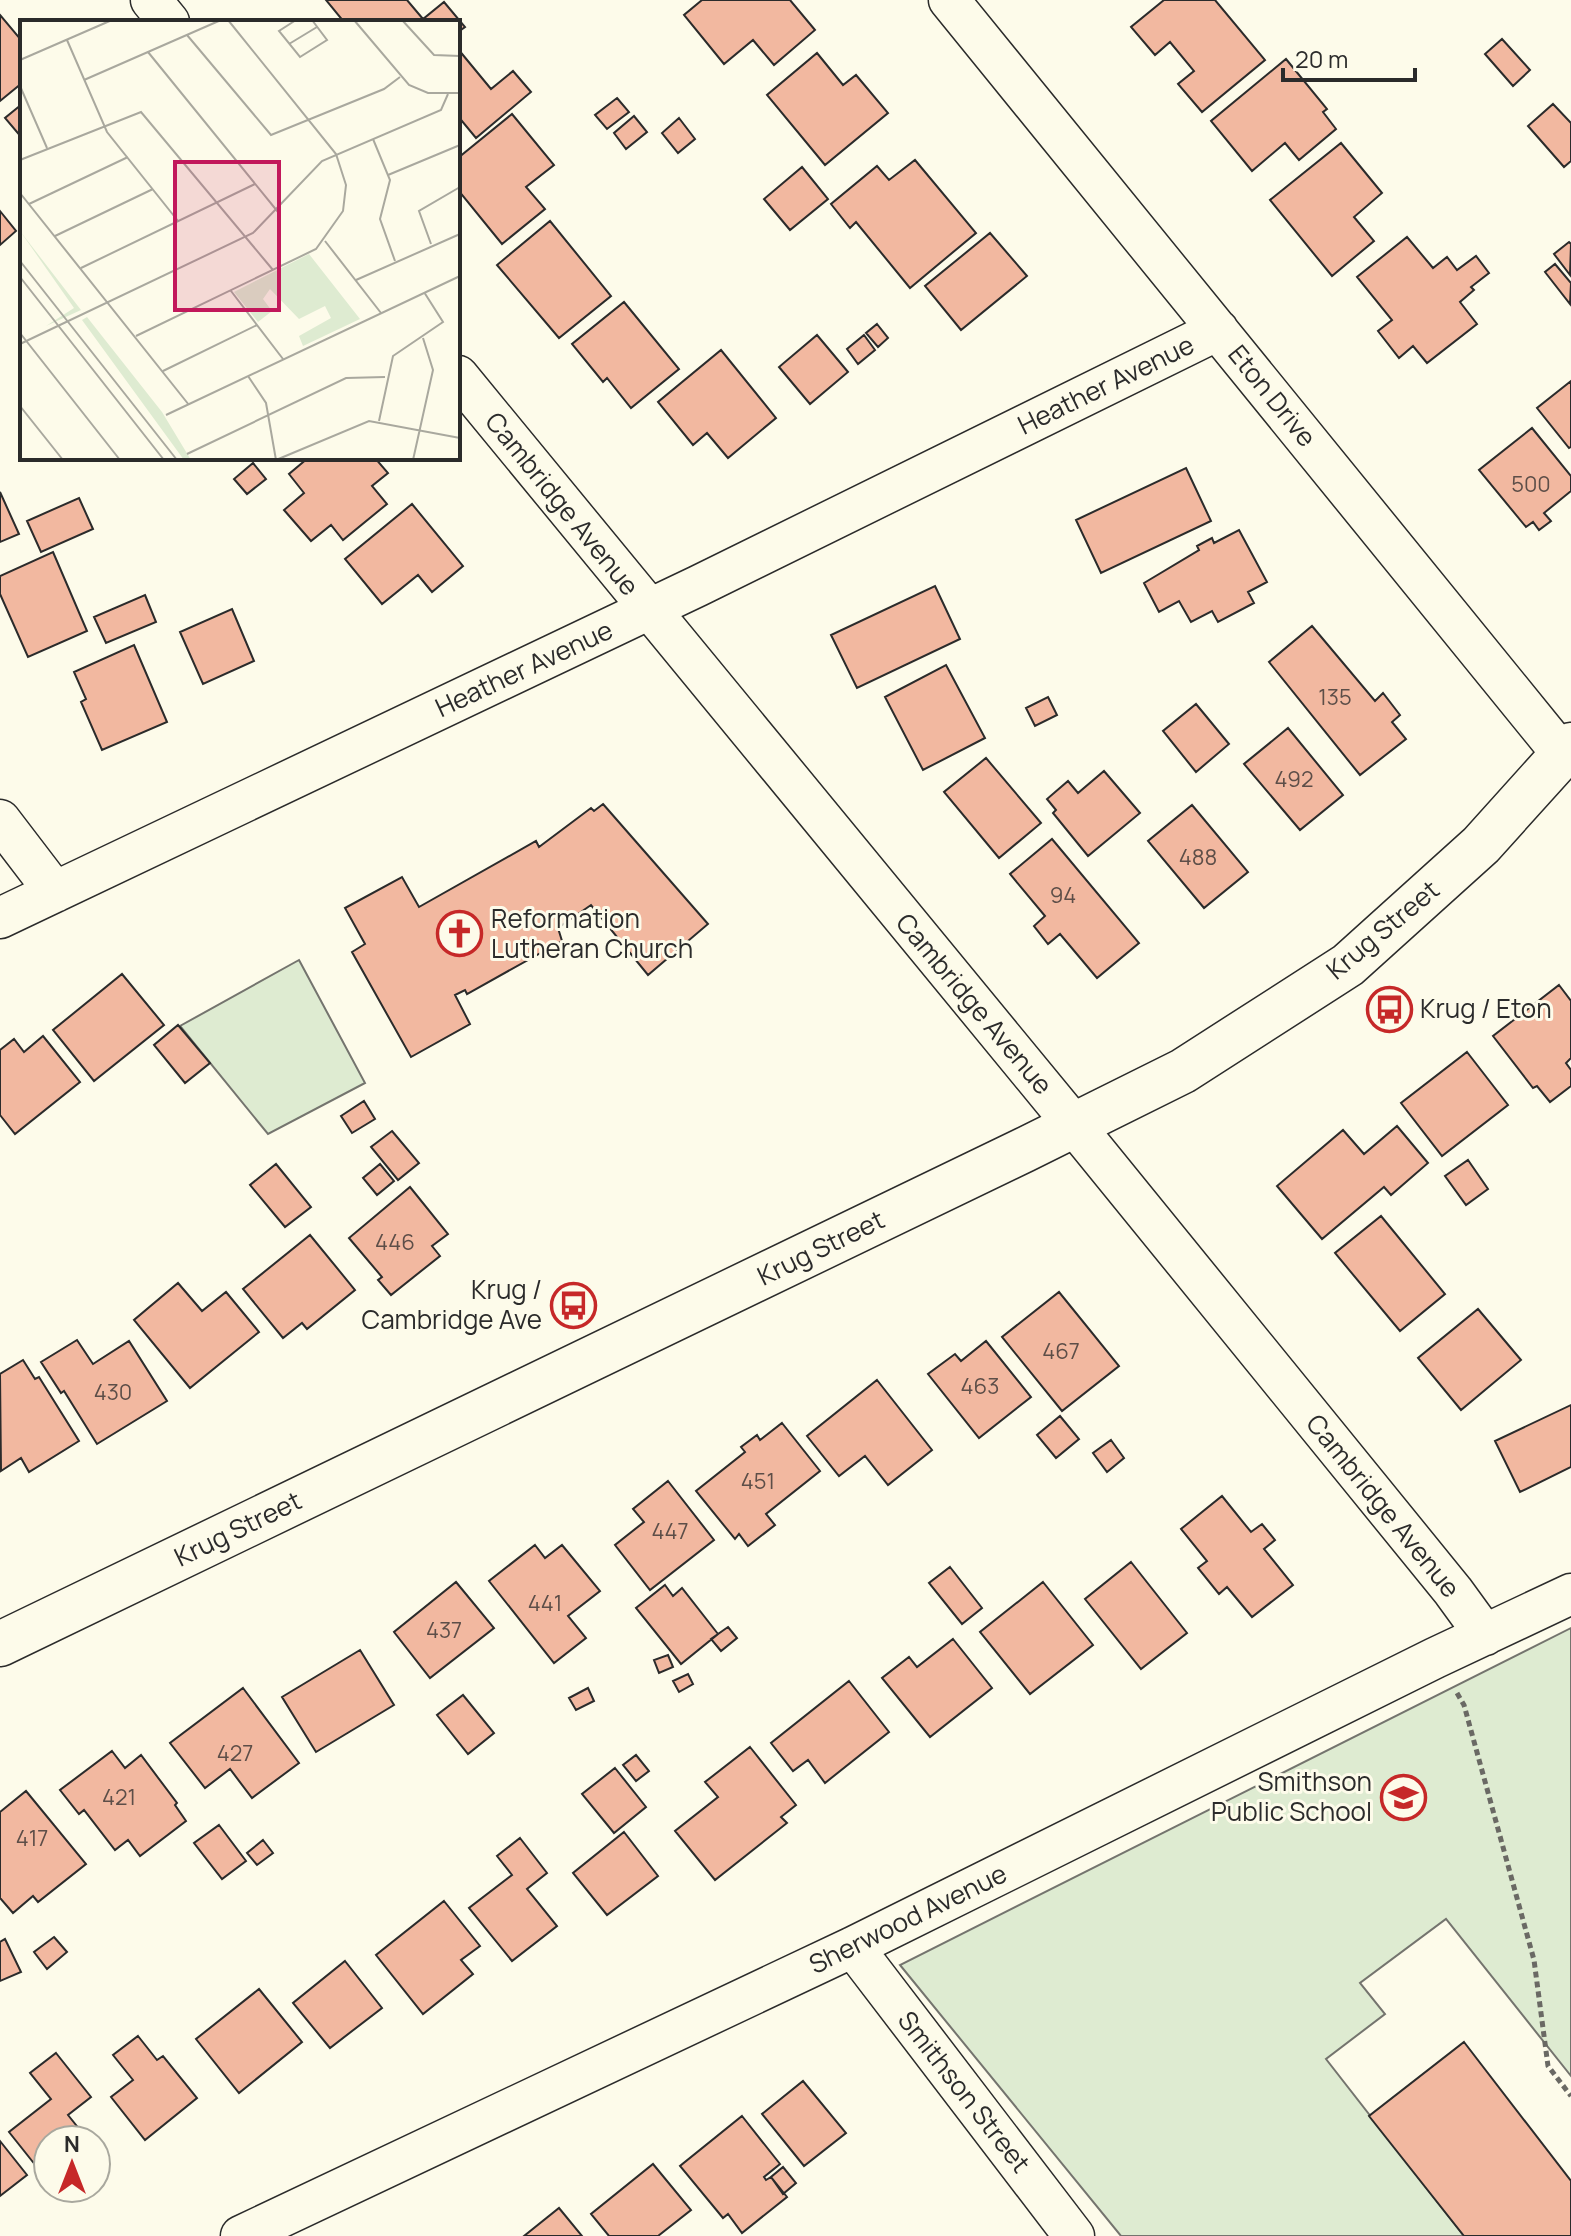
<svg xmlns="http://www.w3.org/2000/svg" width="1571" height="2236" font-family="Manrope,sans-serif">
  <rect width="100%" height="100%" fill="#fdfbea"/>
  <path fill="#deebd1" stroke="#74746e" stroke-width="2" d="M299,960L365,1083L268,1134L180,1026Z
    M1571,1628V2076L1446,1919L1360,1983L1385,2014L1326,2059L1464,2236H1121L900,1965Z"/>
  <path fill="#f2b8a0" stroke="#2b2b2b" stroke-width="2" d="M326,0H407L423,19L444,2L465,27L458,32V22H344Z
    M702,0H790L815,30L774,65L753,40L724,64L684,15Z
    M1164,0H1215L1265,60L1202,112L1178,84L1194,71L1170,42L1155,55L1131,27Z
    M0,15L22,41V83L0,101Z
    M1502,39L1530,70L1513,86L1485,54Z
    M458,49L491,89L513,71L531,92L476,138L462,121L458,125Z
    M817,53L843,85L856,75L888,113L825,165L767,95Z
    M1286,59L1327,109L1323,112L1336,129L1299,160L1285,143L1252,171L1211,121Z
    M617,98L629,112L607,129L595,115Z
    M22,104V138L5,118Z
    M1553,104L1571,123V161L1564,167L1528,126Z
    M512,114L554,165L526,187L545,209L502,244L458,190V158Z
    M634,116L647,132L626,149L614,133Z
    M679,118L695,139L678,153L662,133Z
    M1341,143L1382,193L1354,217L1374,241L1332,276L1270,200Z
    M915,160L976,233L910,288L856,222L850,228L831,204L877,166L889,180Z
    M802,167L828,199L790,230L764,199Z
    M0,211L16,231L0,245Z
    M550,221L611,296L559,338L497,265Z
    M990,233L1027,276L961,330L925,286Z
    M1407,237L1433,268L1447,257L1457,270L1476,256L1489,273L1471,287L1474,290L1460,302L1477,324L1427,363L1413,346L1399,358L1378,331L1392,320L1357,277Z
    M1569,242L1571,244L1570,275L1554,254Z
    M1555,264L1571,283L1570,304L1545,272Z
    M624,302L679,369L631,408L607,378L603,382L572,344Z
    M877,324L888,338L878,347L866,333Z
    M817,335L848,372L810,404L779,367Z
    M864,335L875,350L858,364L847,349Z
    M721,350L776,418L728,458L707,433L693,445L658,402Z
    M1571,381V447L1569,448L1537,408Z
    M1532,428L1571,476V491L1544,513L1551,521L1539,530L1533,522L1526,527L1479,470Z
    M308,458H375L388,473L372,486L387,504L343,540L331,525L311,541L284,510L304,493L289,474Z
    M253,463L266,479L247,494L234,479Z
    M1186,468L1211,521L1101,573L1076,520Z
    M0,492L19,534L0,542Z
    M79,498L93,529L41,552L27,521Z
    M412,504L463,566L432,592L418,575L382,604L345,559Z
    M1239,530L1267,582L1248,592L1254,603L1218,622L1212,611L1191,622L1179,601L1159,612L1144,583L1199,550L1197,546L1212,538L1214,543Z
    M53,552L87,631L28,657L0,594V576Z
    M935,586L960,639L857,688L831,635Z
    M145,595L156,622L106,643L94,617Z
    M232,609L254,661L203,684L180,632Z
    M1312,626L1375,701L1383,693L1400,715L1392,722L1406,739L1360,775L1269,662Z
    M134,645L167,722L102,750L81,702L86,699L74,672Z
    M946,665L985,738L923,770L885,697Z
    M1048,697L1057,715L1035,726L1026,708Z
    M1196,704L1229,744L1196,772L1163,731Z
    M1288,728L1343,795L1300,830L1244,764Z
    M986,758L1041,823L999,858L944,792Z
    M1104,771L1140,813L1088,856L1053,813L1056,810L1047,799L1068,781L1078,793Z
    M603,804L708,924L648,975L591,905L558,928L562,941L467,994L465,990L455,995L470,1024L411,1057L352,952L365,944L345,908L402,877L419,907L536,841L539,847L591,808L594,811Z
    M1192,805L1248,872L1204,908L1148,841Z
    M1052,839L1139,943L1097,978L1060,934L1048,944L1034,926L1045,916L1010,874Z
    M122,974L164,1025L94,1081L53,1030Z
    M1559,985L1571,1001V1058L1566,1063L1571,1070V1086L1550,1102L1537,1086L1533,1088L1493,1036Z
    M178,1025L210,1063L185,1083L154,1045Z
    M43,1036L80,1082L15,1134L0,1115V1050L14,1039L24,1052Z
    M1467,1052L1508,1105L1442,1156L1401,1103Z
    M364,1101L375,1119L352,1133L341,1116Z
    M1397,1126L1428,1163L1391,1195L1384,1187L1322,1239L1277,1186L1343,1130L1364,1154Z
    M392,1131L419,1163L398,1180L371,1147Z
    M1468,1160L1488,1189L1466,1205L1445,1176Z
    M276,1164L311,1207L285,1227L250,1185Z
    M380,1164L394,1181L377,1195L363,1178Z
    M410,1187L448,1234L432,1246L440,1256L391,1295L378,1280L382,1277L349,1238Z
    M1381,1216L1445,1294L1400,1331L1335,1253Z
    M310,1235L355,1290L307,1329L302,1323L283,1338L243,1289Z
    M178,1283L202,1311L226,1292L259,1332L190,1388L134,1320Z
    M1059,1292L1119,1366L1062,1411L1002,1337Z
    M1478,1309L1521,1360L1461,1410L1418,1358Z
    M77,1340L93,1364L129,1341L167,1401L97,1444L64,1391L61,1393L41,1362Z
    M986,1341L1031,1397L979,1438L928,1374L955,1354L961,1361Z
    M23,1360L35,1379L39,1377L79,1441L29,1472L21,1458L1,1471L0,1374Z
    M877,1380L932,1450L888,1485L865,1456L839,1476L807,1436Z
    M1571,1405V1467L1520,1492L1495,1441Z
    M1060,1416L1079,1439L1056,1458L1037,1435Z
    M782,1423L820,1471L766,1514L775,1525L748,1546L739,1534L735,1539L696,1491L745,1452L741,1447L757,1435L760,1440Z
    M1111,1440L1124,1458L1107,1472L1093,1453Z
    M668,1481L714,1540L650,1590L615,1545L644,1522L633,1509Z
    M1222,1496L1251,1532L1262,1524L1275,1540L1264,1549L1293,1585L1252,1617L1227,1587L1219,1594L1198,1568L1207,1561L1181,1529Z
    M535,1545L545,1558L562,1545L600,1591L568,1616L586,1638L554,1663L489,1581Z
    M1131,1562L1187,1633L1141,1669L1085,1599Z
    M950,1567L982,1608L962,1624L929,1583Z
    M456,1582L494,1628L430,1678L394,1632Z
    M1043,1582L1093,1645L1030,1694L980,1632Z
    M665,1585L673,1596L682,1588L718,1634L681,1664L636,1608Z
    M728,1627L737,1638L721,1651L711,1639Z
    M953,1639L992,1688L930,1737L882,1678L909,1657L917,1667Z
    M360,1650L394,1705L316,1752L282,1697Z
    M668,1655L673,1667L659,1673L654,1660Z
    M688,1674L693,1684L679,1692L673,1681Z
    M849,1681L889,1732L825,1783L808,1760L793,1771L771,1743Z
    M243,1688L299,1763L252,1798L230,1769L205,1788L170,1743Z
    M588,1688L594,1701L576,1710L569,1698Z
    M463,1695L494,1733L468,1754L437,1715Z
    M750,1747L796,1805L781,1817L787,1823L715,1880L675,1831L718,1797L705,1782Z
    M112,1751L125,1768L141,1755L177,1803L175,1805L186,1821L140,1856L128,1840L115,1850L84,1810L79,1814L60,1790Z
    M636,1755L649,1771L636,1781L623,1765Z
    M615,1768L646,1807L614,1833L582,1794Z
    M26,1791L86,1864L38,1902L33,1896L13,1913L0,1898V1812Z
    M219,1825L246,1861L222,1879L194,1843Z
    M624,1832L658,1876L607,1915L573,1873Z
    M520,1838L547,1873L527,1889L557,1926L512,1961L469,1908L512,1875L497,1856Z
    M263,1840L273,1853L257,1865L247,1853Z
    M444,1901L480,1946L461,1960L473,1974L423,2014L376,1955Z
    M54,1937L67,1952L47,1969L34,1952Z
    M5,1939L21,1972L0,1981V1942Z
    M345,1961L382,2008L330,2048L293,2003Z
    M259,1989L302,2042L239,2093L196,2039Z
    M138,2036L157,2060L163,2056L197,2098L145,2140L111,2097L133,2080L113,2055Z
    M1464,2042L1571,2181V2236H1464L1369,2116Z
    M56,2053L91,2097L68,2115L88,2140H48V2181L9,2132L51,2099L30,2073Z
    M803,2081L846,2133L804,2166L762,2114Z
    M742,2116L780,2164L764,2177L766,2180L771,2177L787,2197L742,2233L728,2214L723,2218L680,2166Z
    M0,2141L27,2175L0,2196Z
    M653,2164L691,2210L658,2236H609L591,2214Z
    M783,2167L796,2183L783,2194L771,2177Z
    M559,2208L582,2236H524Z"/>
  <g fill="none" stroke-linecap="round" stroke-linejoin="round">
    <defs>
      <path id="street" d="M151,0L169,22
        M949,0L1563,755
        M458,376L1074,1125L1453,1591L1485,1635
        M0,820L55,892
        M0,918L698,586L1218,330
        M853,1947L1074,2236
        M241,2236L853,1947L1435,1658L1571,1594"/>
      <path id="secondary" d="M0,1644L1024,1150L1183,1071L1348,965L1481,845L1571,745"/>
    </defs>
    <use href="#street" stroke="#2b2b2b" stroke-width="43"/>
    <use href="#secondary" stroke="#2b2b2b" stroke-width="47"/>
    <path stroke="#6a6964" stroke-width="5" stroke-dasharray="6 4" stroke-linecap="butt" d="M1457,1693L1464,1705L1534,1960L1548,2066L1571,2096"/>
    <use href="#street" stroke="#fdfbea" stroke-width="40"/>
    <use href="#secondary" stroke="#fdfbea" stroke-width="44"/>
  </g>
  <defs>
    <symbol id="church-ring" viewBox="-11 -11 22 22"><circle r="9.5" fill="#fdfbea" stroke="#c62828" stroke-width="1.5"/><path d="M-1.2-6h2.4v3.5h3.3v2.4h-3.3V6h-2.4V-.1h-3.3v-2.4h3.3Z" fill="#c62828"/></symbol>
    <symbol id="bus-ring" viewBox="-11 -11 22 22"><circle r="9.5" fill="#fdfbea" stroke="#c62828" stroke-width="1.5"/><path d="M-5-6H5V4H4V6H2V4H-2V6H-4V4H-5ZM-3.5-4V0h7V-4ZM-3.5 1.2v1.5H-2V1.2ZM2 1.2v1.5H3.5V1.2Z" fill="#c62828"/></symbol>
    <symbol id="school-ring" viewBox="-11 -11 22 22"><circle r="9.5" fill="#fdfbea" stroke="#c62828" stroke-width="1.5"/><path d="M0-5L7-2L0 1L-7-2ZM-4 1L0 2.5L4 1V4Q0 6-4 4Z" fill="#c62828"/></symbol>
  </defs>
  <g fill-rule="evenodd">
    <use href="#church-ring" x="434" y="908" width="51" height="51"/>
    <use href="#bus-ring" x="1364" y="984" width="51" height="51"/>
    <use href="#bus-ring" x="548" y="1280" width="51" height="51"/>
    <use href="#school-ring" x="1378" y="1772" width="51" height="51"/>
  </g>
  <g text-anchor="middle" stroke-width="6" stroke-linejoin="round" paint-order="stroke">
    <g font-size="22" fill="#5d4e48">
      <text x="1531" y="492">500</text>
      <text x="1335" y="705">135</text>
      <text x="1294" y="787">492</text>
      <text x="1198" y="865">488</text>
      <text x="1063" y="903">94</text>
      <text x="395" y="1250">446</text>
      <text x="1061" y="1359">467</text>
      <text x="980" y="1394">463</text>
      <text x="113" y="1400">430</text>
      <text x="758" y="1489">451</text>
      <text x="670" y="1539">447</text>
      <text x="545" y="1611">441</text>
      <text x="444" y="1638">437</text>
      <text x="235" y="1761">427</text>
      <text x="119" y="1805">421</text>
      <text x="32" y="1846">417</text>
    </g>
    <g font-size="26" fill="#2b2b2b" stroke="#fdfbea">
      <text transform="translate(1106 385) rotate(-26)" y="9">Heather Avenue</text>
      <text transform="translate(1272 396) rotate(51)" y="9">Eton Drive</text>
      <text transform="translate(562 504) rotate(51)" y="9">Cambridge Avenue</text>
      <text transform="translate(524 669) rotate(-25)" y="9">Heather Avenue</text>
      <text transform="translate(1383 930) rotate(-40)" y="9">Krug Street</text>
      <text transform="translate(974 1004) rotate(50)" y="9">Cambridge Avenue</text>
      <text transform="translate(821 1248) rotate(-26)" y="9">Krug Street</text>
      <text transform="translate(1383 1506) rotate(51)" y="9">Cambridge Avenue</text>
      <text transform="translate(238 1529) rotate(-26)" y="9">Krug Street</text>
      <text transform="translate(908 1919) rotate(-26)" y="9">Sherwood Avenue</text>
      <text transform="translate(964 2092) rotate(52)" y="9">Smithson Street</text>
    </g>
    <g font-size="26" fill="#2b2b2b" stroke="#fdfbea" text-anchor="start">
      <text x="491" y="928">Reformation<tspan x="491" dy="30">Lutheran Church</tspan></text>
      <text x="1420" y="1018">Krug / Eton</text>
      <text x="542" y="1299" text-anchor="end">Krug /<tspan x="542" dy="30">Cambridge Ave</tspan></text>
      <text x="1372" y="1791" text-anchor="end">Smithson<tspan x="1372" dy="30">Public School</tspan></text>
    </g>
  </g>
  <g transform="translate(20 20)">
    <rect width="440" height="440" fill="#fdfbea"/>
    <path d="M0,211L61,290L26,306L54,288ZM289,234L340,299L283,326L279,316L311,298L305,286L279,299L250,269L243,279L252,291L238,302L214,272ZM67,297L142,392L171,440H164L62,300Z" fill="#deebd1"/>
    <path fill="none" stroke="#a9a89e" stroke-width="2" d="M276,0L259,11L280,37L307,20L292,0M334,0L389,65L408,73H440M382,0L414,35L440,36M167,15L251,115L364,69L380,57M47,20L87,112L158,201M269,24L297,7M128,32L258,192M0,40L92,0M64,60L201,0M0,66L27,128M353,119L370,160L360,199L375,241M0,140L121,92L253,250M368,155L440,125M0,173L169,385M9,184L108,137M35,216L133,169M305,221L361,293M411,224L399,191L440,167M0,241L157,440M61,248L235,164M0,257L144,440M336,260L440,214M211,271L263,339M0,313L100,440M116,316L296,229L323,191L326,165L316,134L208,0M0,324L233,213L302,141L421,90L428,74M143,351L237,305M228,356L246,383L256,440M0,386L43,440M146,395L440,256M359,401L373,336L423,302L404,272M167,434L326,358L365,357M256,440L349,401L440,418M393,440L413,350L403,318"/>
    <path fill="#c2185b" fill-opacity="0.15" stroke="#c2185b" stroke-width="4" d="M155,142H259V290H155Z"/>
    <rect width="440" height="440" fill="none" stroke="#2b2b2b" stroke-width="4"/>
  </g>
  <g transform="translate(72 2164)"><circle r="38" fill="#fdfbea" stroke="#a9a89e" stroke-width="2"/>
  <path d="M0-6L14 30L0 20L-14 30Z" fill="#c62828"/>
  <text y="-12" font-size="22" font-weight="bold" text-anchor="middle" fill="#2b2b2b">N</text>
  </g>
  <path d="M1283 68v12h132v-12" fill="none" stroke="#2b2b2b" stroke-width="4"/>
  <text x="1295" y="68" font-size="24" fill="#2b2b2b" stroke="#fdfbea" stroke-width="6" paint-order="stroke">20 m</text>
</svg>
